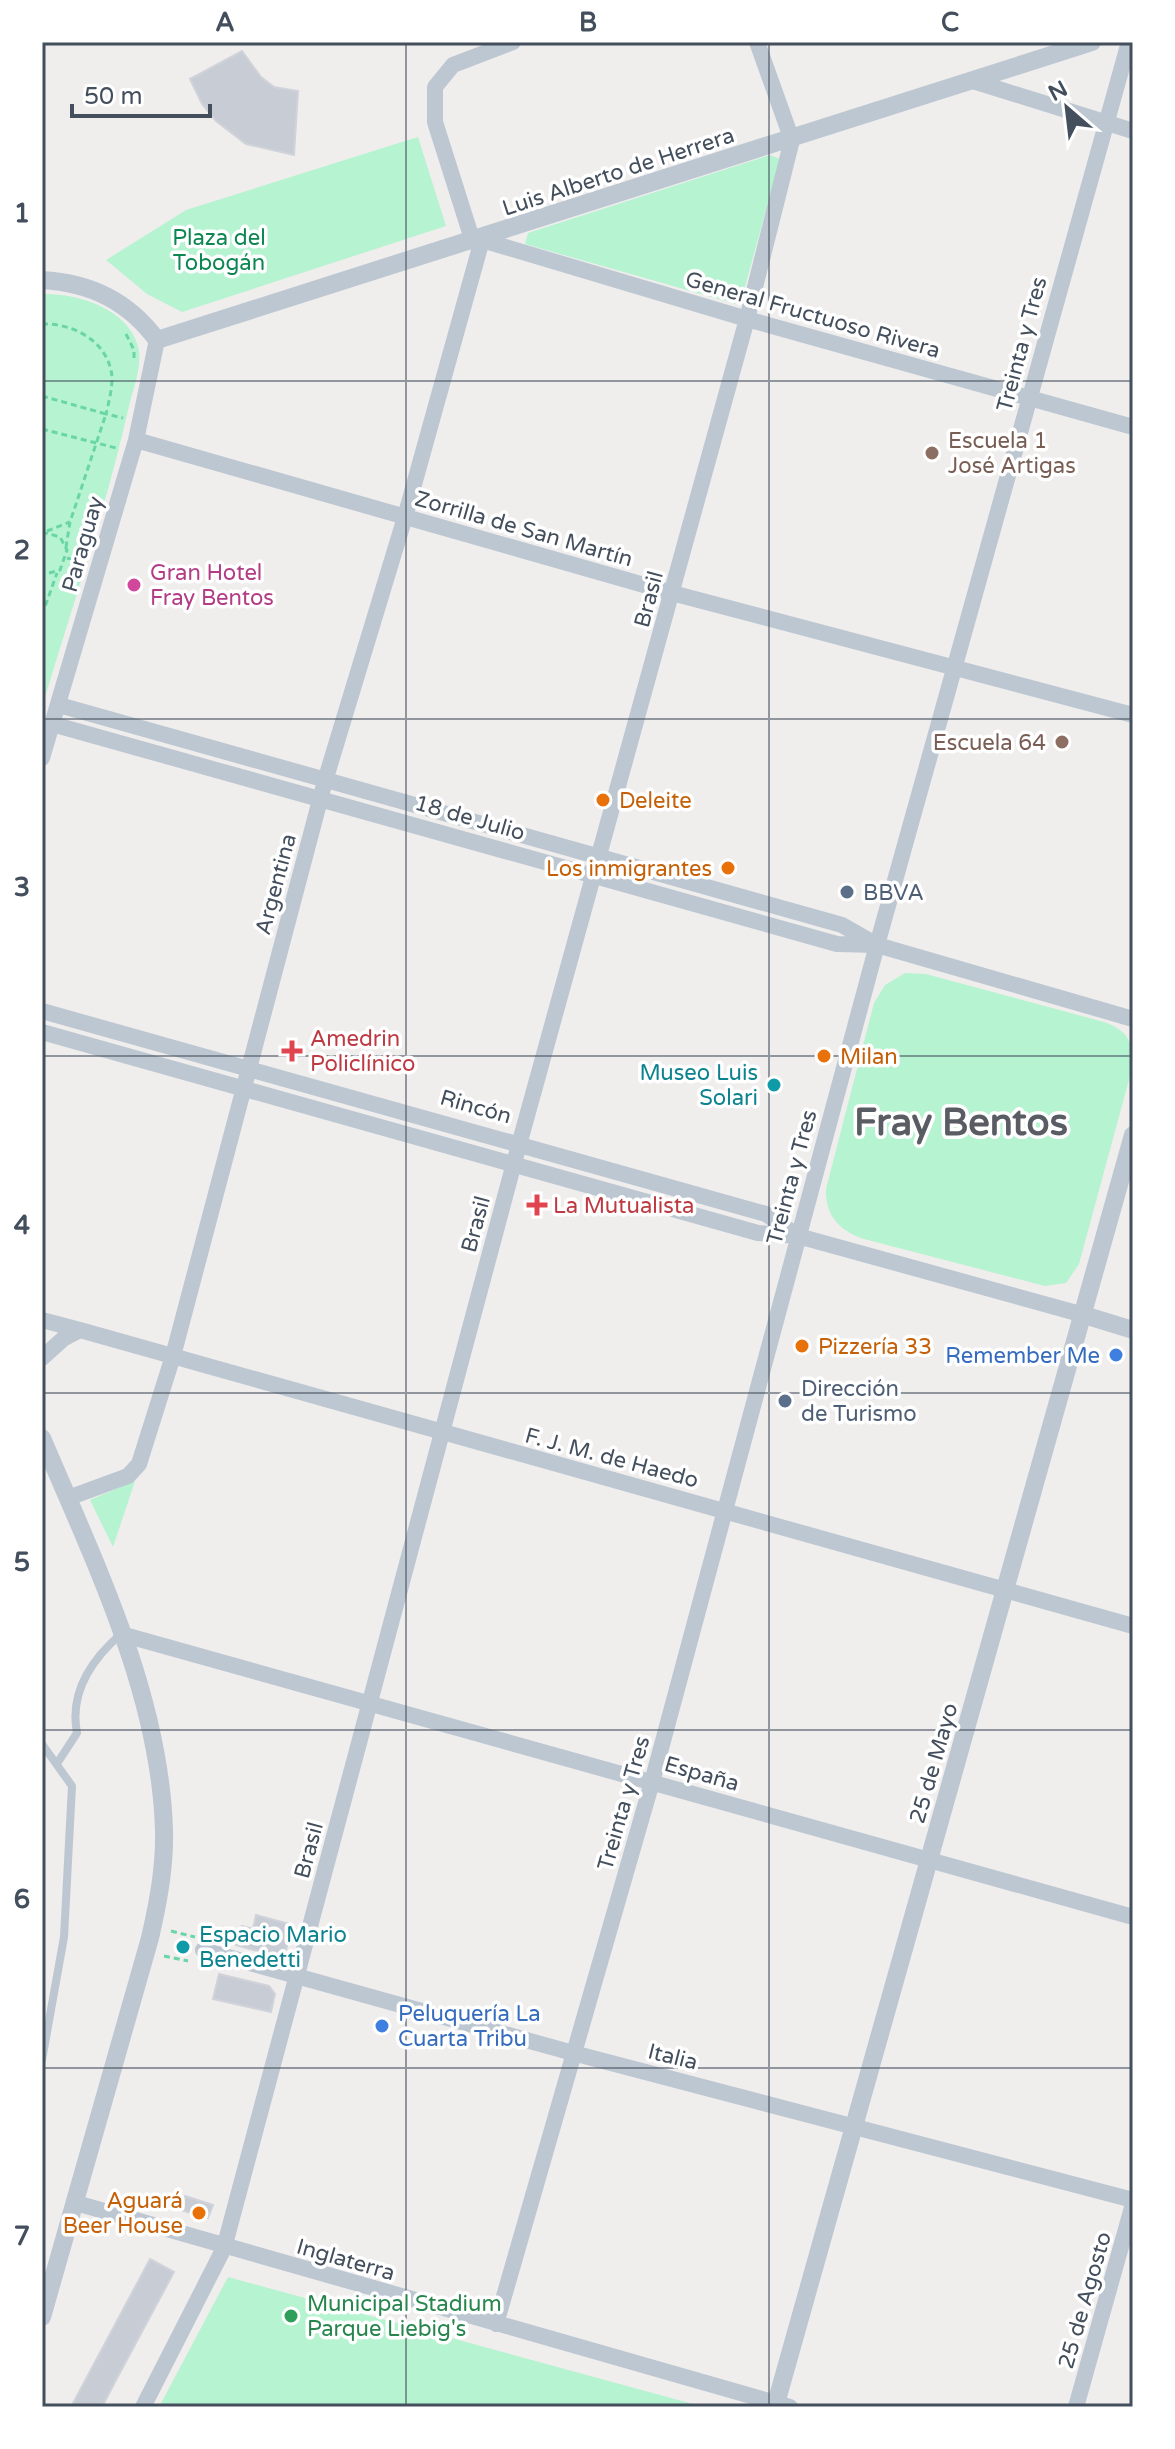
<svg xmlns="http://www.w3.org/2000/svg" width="1175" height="2449" font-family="'Varela Round',sans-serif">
  <rect width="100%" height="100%" fill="#f0eded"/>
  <path fill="#b6f3d1" d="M418,137L446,226L182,312L147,294L106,260L186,210Z
    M770,155L780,159L740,305L525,244L528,233Z
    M42,294C75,293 127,307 138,346C143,364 133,389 129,406C106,508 72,607 42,707Z
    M905,973L926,974L1104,1022C1127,1030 1133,1041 1133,1065L1079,1264L1066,1283L1045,1286L864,1239C840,1231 825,1216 826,1189L874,1003L885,985Z
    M135,1481L113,1547L90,1500Z
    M228,2277L704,2407H159Z"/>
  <path fill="#c8ccd4" stroke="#d0d3da" stroke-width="2" d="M242,51L261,77L274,87L298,91L294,155L246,144L216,121L202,104L190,79Z
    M256,1915L293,1925L286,1950L275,1956L236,1945L242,1926L253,1929Z
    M219,1974L269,1986L275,1994L271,2012L213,1999Z
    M185,2196L213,2205L208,2218L181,2210Z
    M150,2259L174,2272L115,2382L102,2407H71Z"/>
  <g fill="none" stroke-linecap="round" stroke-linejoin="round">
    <path stroke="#6ad5a7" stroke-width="3" stroke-dasharray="6 4" stroke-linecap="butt" d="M42,324C71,323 104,339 111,370C114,383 109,401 106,414L123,418
      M126,334L134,350V360
      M42,396L106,414L70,522L66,547
      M42,429L116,448
      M47,531L70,522
      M42,532L60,537L67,550L60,570L42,575
      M67,558L83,562
      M42,615L57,573
      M171,1931L195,1937
      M164,1956L188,1961"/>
    <path stroke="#bcc7d1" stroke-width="8" d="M42,1744L72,1786L64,1937L42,2060
      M58,1762L77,1733C69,1692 91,1660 121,1634"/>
    <path stroke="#bcc7d1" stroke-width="16" d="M973,81L1133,131
      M473,242L435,122V87L453,65L513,42
      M136,440L672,593L1133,715
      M59,705L842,925L877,945L1133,1019
      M52,724L837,944L877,945
      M42,758L136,440L157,340
      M42,1011L766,1214L798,1236
      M42,1032L758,1233L798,1236L1084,1315
      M42,1320L80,1330
      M42,1358L63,1339L80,1330L1133,1626
      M68,1498L128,1476L139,1464L173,1356L325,781L405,517L482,240L747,319L1133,427
      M121,1634L1133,1917
      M203,1950L573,2053L1133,2200
      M76,2203L790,2407
      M496,2324L652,1782L877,945L1129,42
      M143,2407L224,2248L514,1163L747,319L792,140L757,42
      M1076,2407L1133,2204"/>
    <path stroke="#bcc7d1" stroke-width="18" d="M42,280C91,283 128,301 157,340L1092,42
      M1084,1315L1133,1330
      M42,1438C94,1561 160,1694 164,1830C165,1867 158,1903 150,1938L42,2317
      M775,2407L1133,1135"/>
  </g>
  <path fill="none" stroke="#444f5d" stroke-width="2" stroke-opacity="0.55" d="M406,42V2407M769,42V2407M42,381H1133M42,719H1133M42,1056H1133M42,1393H1133M42,1730H1133M42,2068H1133"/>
  <g fill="#8d6e63" stroke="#fff" stroke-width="3">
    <circle cx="932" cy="453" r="8"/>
    <circle cx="1062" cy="742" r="8"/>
  </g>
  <circle fill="#d1479c" stroke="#fff" stroke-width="3" cx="134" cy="585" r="8"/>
  <g fill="#e8710a" stroke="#fff" stroke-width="3">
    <circle cx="603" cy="800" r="8"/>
    <circle cx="728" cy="868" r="8"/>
    <circle cx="824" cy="1056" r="8"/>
    <circle cx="802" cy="1346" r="8"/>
    <circle cx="199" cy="2213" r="8"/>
  </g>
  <g fill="#5c6f8a" stroke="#fff" stroke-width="3">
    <circle cx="847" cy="892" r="8"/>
    <circle cx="785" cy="1401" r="8"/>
  </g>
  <g fill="#e0444e" stroke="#fff" stroke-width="3">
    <path d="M288 1039h8v8h8v8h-8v8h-8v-8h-8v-8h8z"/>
    <path d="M533 1193h8v8h8v8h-8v8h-8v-8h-8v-8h8z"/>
  </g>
  <g fill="#0f9aa8" stroke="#fff" stroke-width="3">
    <circle cx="774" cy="1085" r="8"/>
    <circle cx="183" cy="1947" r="8"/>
  </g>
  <g fill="#3f7fe0" stroke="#fff" stroke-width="3">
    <circle cx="1116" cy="1355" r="8"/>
    <circle cx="382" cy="2026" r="8"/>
  </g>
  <circle fill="#2e9e5b" stroke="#fff" stroke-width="3" cx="291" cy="2316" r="8"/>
  <g text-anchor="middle" stroke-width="7" stroke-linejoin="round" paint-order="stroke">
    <g font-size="22" fill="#444f5d" stroke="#fff">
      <text transform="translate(618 171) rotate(-18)" y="8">Luis Alberto de Herrera</text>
      <text transform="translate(813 314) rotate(16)" y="8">General Fructuoso Rivera</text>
      <text transform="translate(1021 344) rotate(-75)" y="8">Treinta y Tres</text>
      <text transform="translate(524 528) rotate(16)" y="8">Zorrilla de San Martín</text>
      <text transform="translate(82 544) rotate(-74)" y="8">Paraguay</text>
      <text transform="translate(648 599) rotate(-75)" y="8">Brasil</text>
      <text transform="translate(470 817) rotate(16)" y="8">18 de Julio</text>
      <text transform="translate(275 884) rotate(-75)" y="8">Argentina</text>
      <text transform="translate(476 1106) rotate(16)" y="8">Rincón</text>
      <text transform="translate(791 1177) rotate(-75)" y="8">Treinta y Tres</text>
      <text transform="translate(475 1224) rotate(-75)" y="8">Brasil</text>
      <text transform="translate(612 1457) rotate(15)" y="8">F. J. M. de Haedo</text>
      <text transform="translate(933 1763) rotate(-74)" y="8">25 de Mayo</text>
      <text transform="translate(702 1773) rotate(16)" y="8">España</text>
      <text transform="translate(623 1803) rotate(-74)" y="8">Treinta y Tres</text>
      <text transform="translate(308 1850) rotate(-75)" y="8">Brasil</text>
      <text transform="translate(673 2056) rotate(14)" y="8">Italia</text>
      <text transform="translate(346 2259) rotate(16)" y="8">Inglaterra</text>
      <text transform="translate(1084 2300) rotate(-74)" y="8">25 de Agosto</text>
    </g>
    <g font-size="22" fill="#0d8651" stroke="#fff">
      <text x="219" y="245">Plaza del<tspan x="219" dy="25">Tobogán</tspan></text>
    </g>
    <g font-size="22" fill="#785e54" stroke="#fff" text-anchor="start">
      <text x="948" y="448">Escuela 1<tspan x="948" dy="25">José Artigas</tspan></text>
      <text x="1046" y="750" text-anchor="end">Escuela 64</text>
    </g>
    <g font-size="22" fill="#b23c85" stroke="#fff" text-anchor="start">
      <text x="150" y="580">Gran Hotel<tspan x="150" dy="25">Fray Bentos</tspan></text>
    </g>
    <g font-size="22" fill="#c56008" stroke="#fff" text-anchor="start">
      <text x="619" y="808">Deleite</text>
      <text x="712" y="876" text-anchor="end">Los inmigrantes</text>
      <text x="840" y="1064">Milan</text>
      <text x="818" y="1354">Pizzería 33</text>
      <text x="183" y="2208" text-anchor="end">Aguará<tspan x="183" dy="25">Beer House</tspan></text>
    </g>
    <g font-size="22" fill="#4e5e75" stroke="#fff" text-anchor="start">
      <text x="863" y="900">BBVA</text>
      <text x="801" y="1396">Dirección<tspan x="801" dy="25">de Turismo</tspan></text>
    </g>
    <g font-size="22" fill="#be3a42" stroke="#fff" text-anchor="start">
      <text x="310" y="1046">Amedrin<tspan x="310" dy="25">Policlínico</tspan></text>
      <text x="553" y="1213">La Mutualista</text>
    </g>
    <g font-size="22" fill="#0d838f" stroke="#fff" text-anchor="end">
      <text x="758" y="1080">Museo Luis<tspan x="758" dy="25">Solari</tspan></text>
      <text x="199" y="1942" text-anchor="start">Espacio Mario<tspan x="199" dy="25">Benedetti</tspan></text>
    </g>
    <g font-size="22" fill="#366cbe" stroke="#fff" text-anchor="end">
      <text x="1100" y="1363">Remember Me</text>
      <text x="398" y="2021" text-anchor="start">Peluquería La<tspan x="398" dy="25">Cuarta Tribu</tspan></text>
    </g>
    <g font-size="22" fill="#27864d" stroke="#fff" text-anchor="start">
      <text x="307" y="2311">Municipal Stadium<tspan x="307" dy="25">Parque Liebig's</tspan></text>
    </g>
    <g font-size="38" font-weight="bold" fill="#595d63" stroke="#fff">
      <text x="961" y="1135">Fray Bentos</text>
    </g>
  </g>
  <rect width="1175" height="2449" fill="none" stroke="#ffffff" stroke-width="88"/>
  <g transform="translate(1067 108) rotate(332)" stroke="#ffffff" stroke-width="6" paint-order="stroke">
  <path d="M0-6L14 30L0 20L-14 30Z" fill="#444f5d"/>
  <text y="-12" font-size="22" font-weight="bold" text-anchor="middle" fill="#444f5d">N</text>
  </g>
  <path d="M72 104v12h138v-12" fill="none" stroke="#444f5d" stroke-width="4"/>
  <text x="84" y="104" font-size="24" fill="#444f5d" stroke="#ffffff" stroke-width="6" paint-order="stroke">50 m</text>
  <rect x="44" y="44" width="1087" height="2361" fill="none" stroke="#444f5d" stroke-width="3"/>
  <g font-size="26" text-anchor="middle" font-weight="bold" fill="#444f5d">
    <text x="225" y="31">A</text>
    <text x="588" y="31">B</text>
    <text x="950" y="31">C</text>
    <text x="22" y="222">1</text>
    <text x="22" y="559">2</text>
    <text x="22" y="896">3</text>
    <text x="22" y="1234">4</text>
    <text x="22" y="1571">5</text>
    <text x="22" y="1908">6</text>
    <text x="22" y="2245">7</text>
  </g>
</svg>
